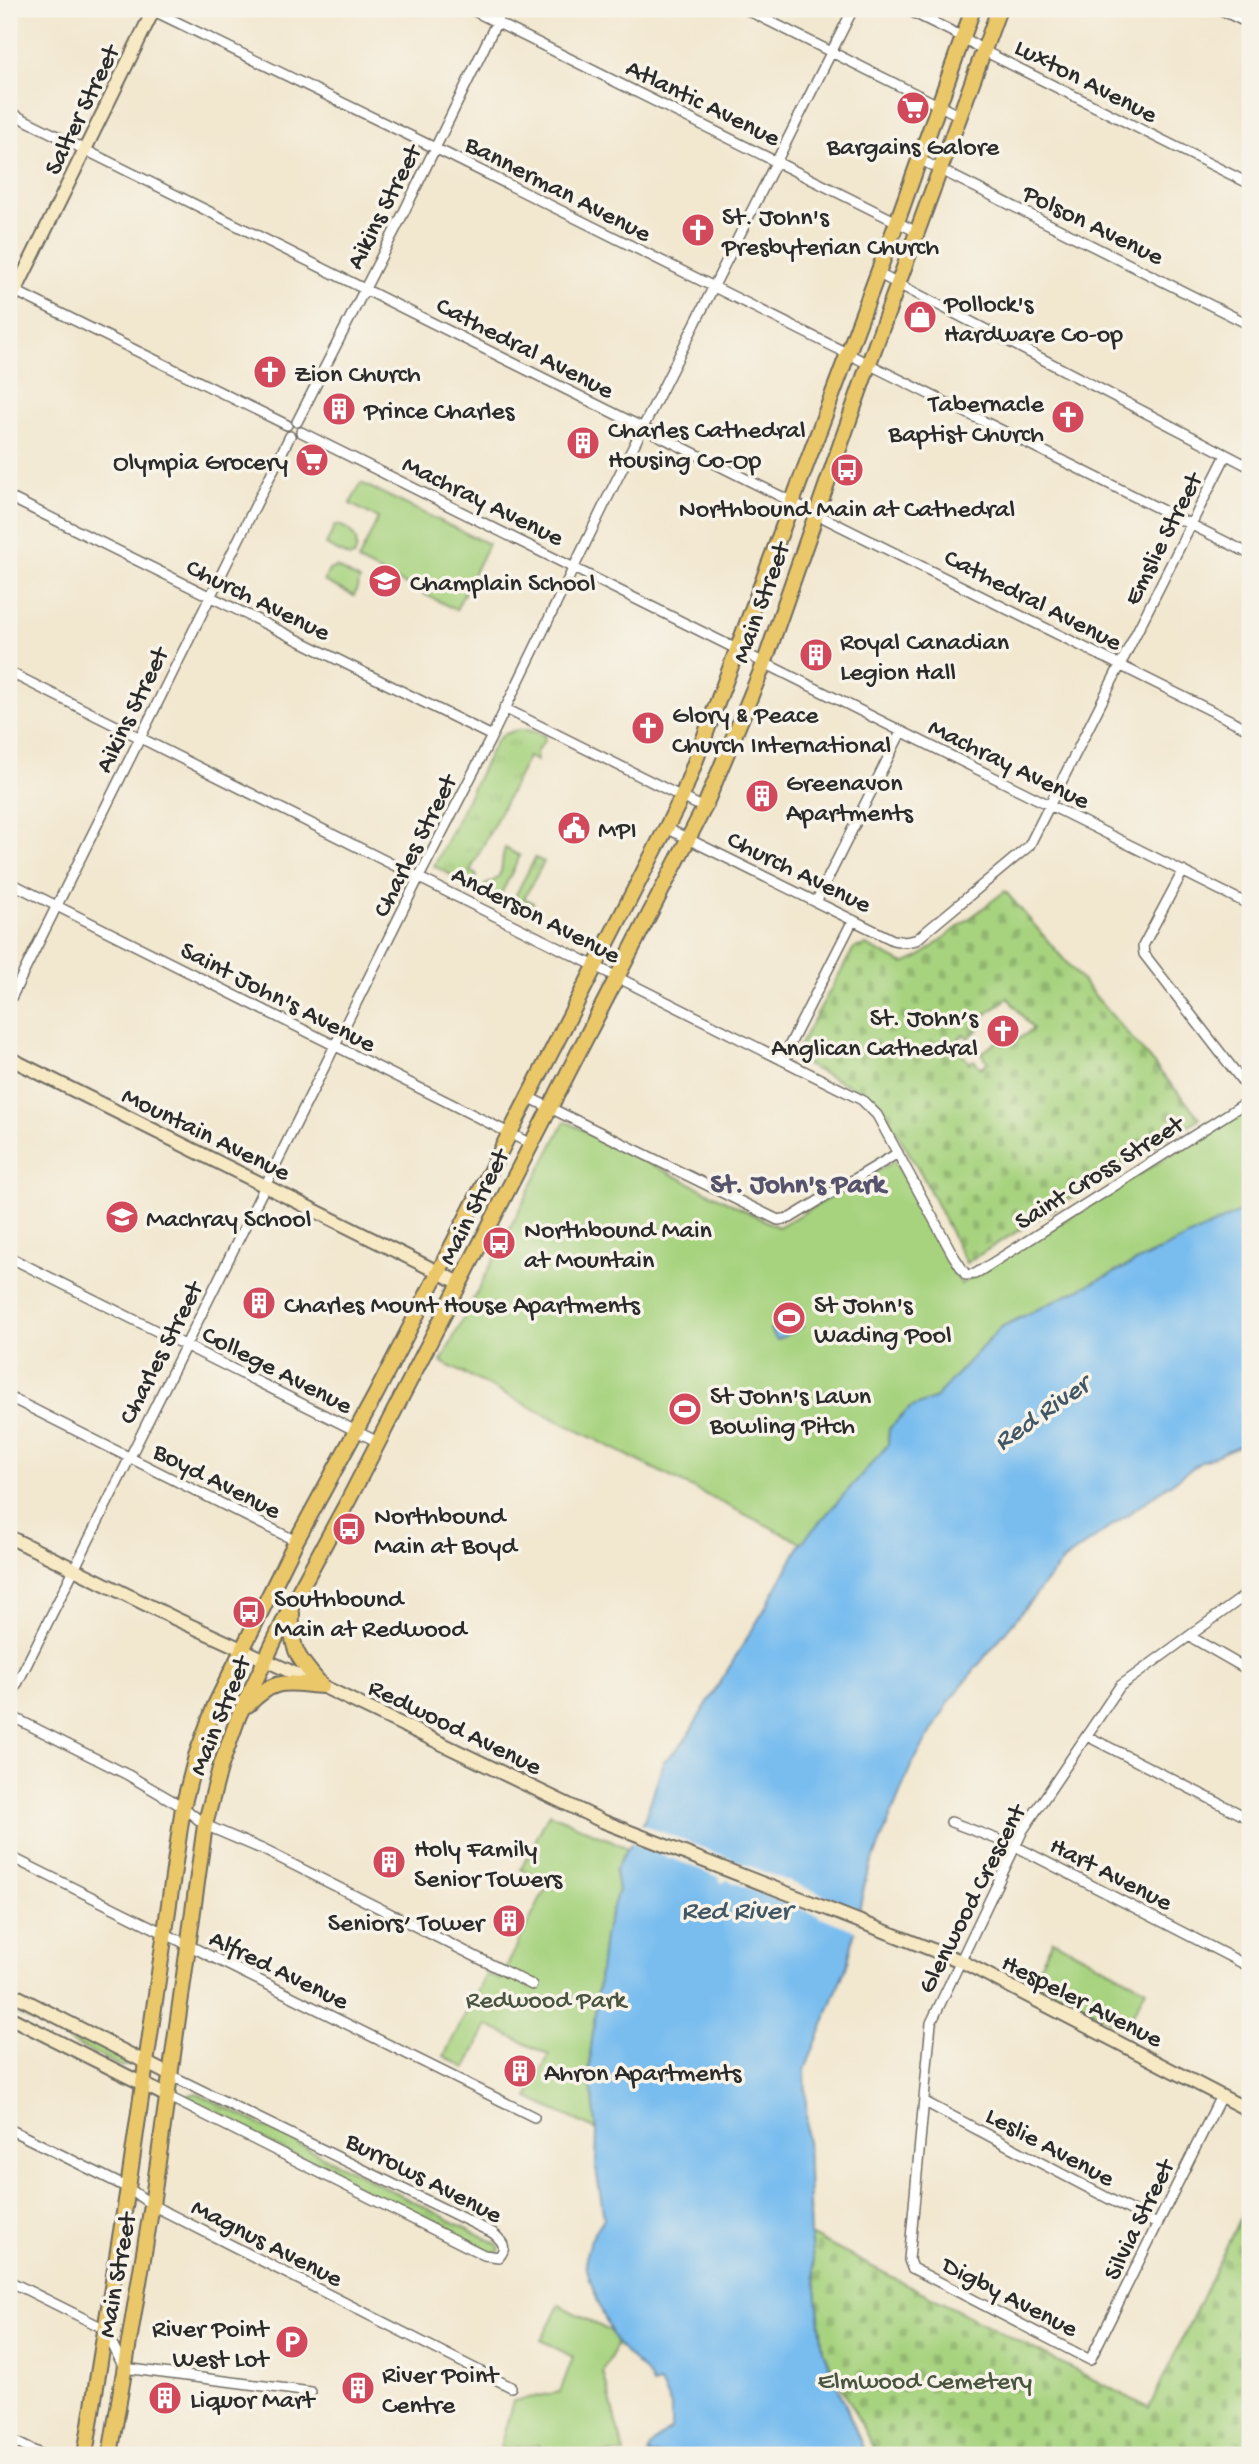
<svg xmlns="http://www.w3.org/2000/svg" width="1259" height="2464" font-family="'Gochi Hand',sans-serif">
  <defs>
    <pattern id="grass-tufts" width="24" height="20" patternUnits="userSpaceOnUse" patternTransform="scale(1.75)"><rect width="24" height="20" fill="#a7d37f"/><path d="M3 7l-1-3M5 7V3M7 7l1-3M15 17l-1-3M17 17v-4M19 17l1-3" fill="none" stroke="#90b56e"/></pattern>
    <pattern id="cemetery-stones" width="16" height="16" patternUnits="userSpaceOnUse" patternTransform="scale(1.75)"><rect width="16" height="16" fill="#a7d37f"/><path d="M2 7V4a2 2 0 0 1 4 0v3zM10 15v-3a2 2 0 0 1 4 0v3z" fill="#90b56e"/></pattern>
  </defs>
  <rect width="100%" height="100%" fill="#f7f3e8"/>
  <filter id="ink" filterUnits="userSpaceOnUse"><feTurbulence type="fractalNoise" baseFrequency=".0143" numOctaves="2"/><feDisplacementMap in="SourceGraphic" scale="14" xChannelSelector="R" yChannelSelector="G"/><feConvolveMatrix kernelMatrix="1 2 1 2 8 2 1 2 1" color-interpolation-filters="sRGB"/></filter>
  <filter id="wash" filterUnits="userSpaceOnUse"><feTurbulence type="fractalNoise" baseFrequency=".00686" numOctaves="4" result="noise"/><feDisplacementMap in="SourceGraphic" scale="28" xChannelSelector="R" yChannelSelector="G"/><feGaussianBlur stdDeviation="1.57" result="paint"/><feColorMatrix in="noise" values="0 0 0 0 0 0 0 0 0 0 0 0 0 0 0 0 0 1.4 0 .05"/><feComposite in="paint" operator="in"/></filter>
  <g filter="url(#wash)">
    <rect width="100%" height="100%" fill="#f2e7cf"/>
    <path fill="url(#grass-tufts)" stroke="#697f55" stroke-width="2" d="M516,730H527L544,735L545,740L536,752L537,761L528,757L470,871L477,875L473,886L434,866L495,743L502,735Z
      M505,848L520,856L499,898L482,891L485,885C508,877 499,864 505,848Z
      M535,858L544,862L524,898L533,903L527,914L510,906Z
      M9,2000L127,2059L128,2065L121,2067L9,2010Z
      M197,2093L496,2243L500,2248L498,2252L492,2254L191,2104L188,2100V2095Z"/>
    <path fill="url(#cemetery-stones)" stroke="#697f55" stroke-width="2" fill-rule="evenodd" d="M1005,891L1200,1118L966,1263L922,1175L880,1104L868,1095L798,1061L795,1053L854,948L866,945L904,964L918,958ZM1008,998L1033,1029L1017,1040L1014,1037L1003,1045L999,1040L982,1053L988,1062L981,1068L974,1060L969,1063L957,1047L962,1042L959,1038L964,1034L968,1038L986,1023L982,1018Z
      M1250,2197V2455H877L823,2351L810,2235L1149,2408Z"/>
    <path fill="#a7d37f" stroke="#697f55" stroke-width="2" d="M361,483L488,544L456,610L358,561L378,518L350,504Z
      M335,525C351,526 362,541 354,556L349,557L326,545Z
      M336,567L360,580L354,596L324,581L329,570Z
      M1245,1109L1250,1118V1207L1001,1327L934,1399L910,1408L889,1429L888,1445L802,1543L441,1362L565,1121L778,1227L895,1161L961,1284Z
      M549,1813L628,1848L615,1870L618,1890L604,1937L589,2066L597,2130L528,2098L549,2055L487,2025L466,2068L444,2056L486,1974L500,1980L548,1884L521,1869Z
      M1053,1940L1146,1989L1125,2029L1032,1980Z
      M559,2305L621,2337L603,2372L624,2453L543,2455L539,2445L504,2449L500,2447L513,2401L560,2392L573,2357L541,2340Z"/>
    <path fill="#79bdef" stroke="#52748d" stroke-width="2" d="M1250,1207V1441L1201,1462L1063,1561L953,1696L911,1766L866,1878L848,1962L805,2070L810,2235L823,2351L866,2455H648C650,2442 661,2436 671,2429V2406L660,2383L652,2385C646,2366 628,2360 618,2344C608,2328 585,2276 586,2257C587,2242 597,2230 604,2218L596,2168L597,2130L589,2066L604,1937L618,1890L615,1870L644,1821L664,1761L683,1743L763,1612L801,1543L888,1445L889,1429L910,1408L934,1399L1001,1327Z
      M789,1308L803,1327L777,1340L770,1330Z"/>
    <path fill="#f2e7cf" d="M639,1823L863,1910L858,1932L823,1918L820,1919L819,1916L782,1902L778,1903L777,1900L728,1880L721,1883L719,1877L671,1858L668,1859L666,1856L628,1841Z"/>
  </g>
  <g filter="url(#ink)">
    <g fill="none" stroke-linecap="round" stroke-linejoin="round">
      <defs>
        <path id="street" d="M150,9L435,148L1250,554
          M470,9L917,232
          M745,9L960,116
          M906,9L963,37L984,51L1250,184
          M1219,9L1250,24
          M9,112L1250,730
          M919,159L1250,325
          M877,273L1250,467
          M9,288L287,425
          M297,422L401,218L503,9
          M301,432L1250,905
          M9,497L492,736
          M9,672L862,1100L877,1115L953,1255L966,1275L975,1274L1250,1100
          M504,708L704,808
          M666,828L893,940L905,942L916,940L1029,846L1226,455
          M1183,871L1143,946L1144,954L1250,1091
          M9,882L531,1144
          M817,900L901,732
          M9,1002L290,436
          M782,1060L853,920
          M528,1097L778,1220L790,1218L898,1153
          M9,1257L378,1442
          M9,1397L296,1541
          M1189,1636L1250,1671
          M9,1700L419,877L492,736L607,499L853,9
          M9,1715L128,1775L183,1807L205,1825L264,1850L532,1985
          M1087,1736L1250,1819
          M951,1822L1015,1846L1250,1967
          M9,1856L534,2117
          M167,2096L484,2255L499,2257C508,2247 502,2241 493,2233L170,2075
          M1221,2096L1090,2360L912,2268L909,2260L931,2023L1023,1830L1120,1686L1250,1592
          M925,2102L1157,2224
          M9,2129L128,2188L152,2205L511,2387
          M9,2281L105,2329L124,2368L311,2392
          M9,2439L42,2455
          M507,2455L539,2451"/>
        <path id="secondary" d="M9,304L154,9
          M9,1058L460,1283
          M9,1537L176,1619L322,1686L602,1821L961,1961L1250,2111
          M9,1992L170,2075
          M9,2017L167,2096"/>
        <path id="primary" d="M292,1613C290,1651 298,1658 322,1686
          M248,1705C275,1677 286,1683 322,1686
          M85,2455L128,2188L183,1807L196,1756L215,1705L242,1650L296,1541L376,1394L682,797L897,222L973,9
          M110,2455L152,2205L205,1825L220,1768L239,1715L292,1604L348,1501L704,808L764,664L869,363L999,9"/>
      </defs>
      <use href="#street" stroke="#716d64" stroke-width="12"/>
      <use href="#secondary" stroke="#716d64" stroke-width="16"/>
      <use href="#primary" stroke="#716d64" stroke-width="18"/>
      <use href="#street" stroke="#fff" stroke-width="9"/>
      <use href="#secondary" stroke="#f7e9c3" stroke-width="12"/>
      <use href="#primary" stroke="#eac769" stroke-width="14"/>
    </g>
  </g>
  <defs>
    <symbol id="supermarket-disc" viewBox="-11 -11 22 22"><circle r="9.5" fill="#d1495b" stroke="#f7f3e8"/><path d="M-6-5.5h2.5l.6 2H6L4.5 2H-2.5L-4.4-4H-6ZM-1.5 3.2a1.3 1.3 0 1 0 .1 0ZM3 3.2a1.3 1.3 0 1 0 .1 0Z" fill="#fff"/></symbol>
    <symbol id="church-disc" viewBox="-11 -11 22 22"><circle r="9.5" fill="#d1495b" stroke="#f7f3e8"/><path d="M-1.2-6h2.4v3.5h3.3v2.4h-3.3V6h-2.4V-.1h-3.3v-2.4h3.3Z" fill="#fff"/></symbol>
    <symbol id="shop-disc" viewBox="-11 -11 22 22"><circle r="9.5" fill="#d1495b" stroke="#f7f3e8"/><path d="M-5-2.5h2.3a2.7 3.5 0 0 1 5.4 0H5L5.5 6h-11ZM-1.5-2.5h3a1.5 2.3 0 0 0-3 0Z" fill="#fff"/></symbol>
    <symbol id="building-disc" viewBox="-11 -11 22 22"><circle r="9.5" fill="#d1495b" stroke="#f7f3e8"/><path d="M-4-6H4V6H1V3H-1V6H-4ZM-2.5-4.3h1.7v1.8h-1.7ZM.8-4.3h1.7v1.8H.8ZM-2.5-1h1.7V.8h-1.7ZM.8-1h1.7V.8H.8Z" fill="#fff"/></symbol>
    <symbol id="bus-disc" viewBox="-11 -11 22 22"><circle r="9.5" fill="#d1495b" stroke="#f7f3e8"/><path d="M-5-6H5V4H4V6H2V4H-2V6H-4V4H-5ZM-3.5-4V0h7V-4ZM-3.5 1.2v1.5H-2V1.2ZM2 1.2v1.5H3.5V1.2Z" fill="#fff"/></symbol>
    <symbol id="school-disc" viewBox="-11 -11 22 22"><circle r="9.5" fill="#d1495b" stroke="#f7f3e8"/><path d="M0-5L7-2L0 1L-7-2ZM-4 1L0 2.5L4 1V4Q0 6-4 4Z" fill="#fff"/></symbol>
    <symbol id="civic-disc" viewBox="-11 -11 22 22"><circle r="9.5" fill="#d1495b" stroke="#f7f3e8"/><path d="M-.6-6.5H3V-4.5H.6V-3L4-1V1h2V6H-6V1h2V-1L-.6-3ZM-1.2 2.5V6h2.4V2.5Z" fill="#fff"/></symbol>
    <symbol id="stadium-disc" viewBox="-11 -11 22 22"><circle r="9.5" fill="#d1495b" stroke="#f7f3e8"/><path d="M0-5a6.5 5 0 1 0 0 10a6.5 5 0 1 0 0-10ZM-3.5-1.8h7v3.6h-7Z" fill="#fff"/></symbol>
    <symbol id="parking-disc" viewBox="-11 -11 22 22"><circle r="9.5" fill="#d1495b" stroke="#f7f3e8"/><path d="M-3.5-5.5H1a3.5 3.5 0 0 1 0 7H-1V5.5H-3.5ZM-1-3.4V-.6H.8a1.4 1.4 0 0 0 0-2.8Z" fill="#fff"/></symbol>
  </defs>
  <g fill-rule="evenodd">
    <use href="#supermarket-disc" x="894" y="89" width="38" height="38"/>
    <use href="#church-disc" x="679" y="211" width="38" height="38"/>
    <use href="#shop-disc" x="901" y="298" width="38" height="38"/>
    <use href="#church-disc" x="251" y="353" width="38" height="38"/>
    <use href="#building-disc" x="320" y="390" width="38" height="38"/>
    <use href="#church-disc" x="1049" y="398" width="38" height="38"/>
    <use href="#building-disc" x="564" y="424" width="38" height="38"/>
    <use href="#supermarket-disc" x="293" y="441" width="38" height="38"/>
    <use href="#bus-disc" x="828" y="451" width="38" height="38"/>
    <use href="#school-disc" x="366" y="562" width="38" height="38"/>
    <use href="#building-disc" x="797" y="636" width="38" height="38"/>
    <use href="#church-disc" x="629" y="709" width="38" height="38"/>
    <use href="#building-disc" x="743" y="777" width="38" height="38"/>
    <use href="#civic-disc" x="555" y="809" width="38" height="38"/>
    <use href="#church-disc" x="984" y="1012" width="38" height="38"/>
    <use href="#school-disc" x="103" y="1198" width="38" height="38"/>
    <use href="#bus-disc" x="480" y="1224" width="38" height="38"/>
    <use href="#building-disc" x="240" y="1284" width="38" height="38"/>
    <use href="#stadium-disc" x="770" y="1299" width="38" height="38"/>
    <use href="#stadium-disc" x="666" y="1390" width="38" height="38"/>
    <use href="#bus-disc" x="330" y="1510" width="38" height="38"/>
    <use href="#bus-disc" x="230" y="1593" width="38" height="38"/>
    <use href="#building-disc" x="370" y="1843" width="38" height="38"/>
    <use href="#building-disc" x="490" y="1902" width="38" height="38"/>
    <use href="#building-disc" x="501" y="2052" width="38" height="38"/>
    <use href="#parking-disc" x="273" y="2323" width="38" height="38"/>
    <use href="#building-disc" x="339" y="2369" width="38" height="38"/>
    <use href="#building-disc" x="146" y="2379" width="38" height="38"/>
  </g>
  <g text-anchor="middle" stroke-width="7" stroke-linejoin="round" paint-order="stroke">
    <g font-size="26" fill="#2b2b2b" stroke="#f7f3e8">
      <text transform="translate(1087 79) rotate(27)" y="9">Luxton Avenue</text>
      <text transform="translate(704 101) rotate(26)" y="9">Atlantic Avenue</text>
      <text transform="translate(80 109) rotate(-64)" y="9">Salter Street</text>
      <text transform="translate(559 187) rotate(27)" y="9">Bannerman Avenue</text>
      <text transform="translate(382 206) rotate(-63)" y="9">Aikins Street</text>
      <text transform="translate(1094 223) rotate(26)" y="9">Polson Avenue</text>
      <text transform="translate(526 346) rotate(27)" y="9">Cathedral Avenue</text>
      <text transform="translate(484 499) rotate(26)" y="9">Machray Avenue</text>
      <text transform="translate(1161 538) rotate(-63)" y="9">Emslie Street</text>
      <text transform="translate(259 598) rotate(26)" y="9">Church Avenue</text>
      <text transform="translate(1034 598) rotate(27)" y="9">Cathedral Avenue</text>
      <text transform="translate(759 602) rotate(-70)" y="9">Main Street</text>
      <text transform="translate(130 709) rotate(-64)" y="9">Aikins Street</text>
      <text transform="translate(1010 762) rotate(26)" y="9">Machray Avenue</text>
      <text transform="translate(413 845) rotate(-63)" y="9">Charles Street</text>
      <text transform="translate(800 870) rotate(26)" y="9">Church Avenue</text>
      <text transform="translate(537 913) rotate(27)" y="9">Anderson Avenue</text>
      <text transform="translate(279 995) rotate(27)" y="9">Saint John's Avenue</text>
      <text transform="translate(207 1132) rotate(26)" y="9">Mountain Avenue</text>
      <text transform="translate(1098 1171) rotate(-32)" y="9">Saint Cross Street</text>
      <text transform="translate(472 1206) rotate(-63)" y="9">Main Street</text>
      <text transform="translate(159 1352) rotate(-63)" y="9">Charles Street</text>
      <text transform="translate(278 1368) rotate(27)" y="9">College Avenue</text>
      <text transform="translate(218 1479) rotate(27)" y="9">Boyd Avenue</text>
      <text transform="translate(218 1715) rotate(-68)" y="9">Main Street</text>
      <text transform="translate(456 1725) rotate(26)" y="9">Redwood Avenue</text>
      <text transform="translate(1112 1872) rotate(27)" y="9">Hart Avenue</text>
      <text transform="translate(970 1898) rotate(-63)" y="9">Glenwood Crescent</text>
      <text transform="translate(280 1968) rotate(26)" y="9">Alfred Avenue</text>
      <text transform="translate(1083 1999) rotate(27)" y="9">Hespeler Avenue</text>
      <text transform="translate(1051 2145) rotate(28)" y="9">Leslie Avenue</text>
      <text transform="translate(425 2176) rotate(27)" y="9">Burrows Avenue</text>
      <text transform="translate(1137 2219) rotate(-64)" y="9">Silvia Street</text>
      <text transform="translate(268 2241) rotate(27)" y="9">Magnus Avenue</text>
      <text transform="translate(115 2275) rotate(-80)" y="9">Main Street</text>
      <text transform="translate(1011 2295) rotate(27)" y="9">Digby Avenue</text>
    </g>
    <g font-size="26" fill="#2b2b2b" stroke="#f7f3e8" text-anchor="start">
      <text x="913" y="154" text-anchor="middle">Bargains Galore</text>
      <text x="722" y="224">St. John's<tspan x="722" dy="30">Presbyterian Church</tspan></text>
      <text x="944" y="311">Pollock's<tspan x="944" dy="30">Hardware Co-op</tspan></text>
      <text x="294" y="381">Zion Church</text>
      <text x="1044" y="411" text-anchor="end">Tabernacle<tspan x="1044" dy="30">Baptist Church</tspan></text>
      <text x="364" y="418">Prince Charles</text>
      <text x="608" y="437">Charles Cathedral<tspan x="608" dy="30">Housing Co-Op</tspan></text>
      <text x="288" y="469" text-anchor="end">Olympia Grocery</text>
      <text x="847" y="516" text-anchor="middle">Northbound Main at Cathedral</text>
      <text x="410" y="590">Champlain School</text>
      <text x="840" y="649">Royal Canadian<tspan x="840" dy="30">Legion Hall</tspan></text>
      <text x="672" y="722">Glory &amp; Peace<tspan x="672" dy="30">Church International</tspan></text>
      <text x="786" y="790">Greenavon<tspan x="786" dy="30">Apartments</tspan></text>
      <text x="598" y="837">MPI</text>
      <text x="978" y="1025" text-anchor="end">St. John’s<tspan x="978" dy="30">Anglican Cathedral</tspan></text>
      <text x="146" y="1226">Machray School</text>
      <text x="524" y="1237">Northbound Main<tspan x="524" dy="30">at Mountain</tspan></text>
      <text x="284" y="1312">Charles Mount House Apartments</text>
      <text x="814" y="1312">St John's<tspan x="814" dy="30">Wading Pool</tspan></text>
      <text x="710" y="1403">St John's Lawn<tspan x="710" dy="30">Bowling Pitch</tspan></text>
      <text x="374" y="1523">Northbound<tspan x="374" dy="30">Main at Boyd</tspan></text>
      <text x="274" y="1606">Southbound<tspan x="274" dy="30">Main at Redwood</tspan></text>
      <text x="414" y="1856">Holy Family<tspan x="414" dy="30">Senior Towers</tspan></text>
      <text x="484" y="1930" text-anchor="end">Seniors’ Tower</text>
      <text x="544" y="2080">Ahron Apartments</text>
      <text x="268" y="2336" text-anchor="end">River Point<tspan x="268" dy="30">West Lot</tspan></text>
      <text x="382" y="2382">River Point<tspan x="382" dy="30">Centre</tspan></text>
      <text x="190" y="2407">Liquor Mart</text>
    </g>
    <g font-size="26" fill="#4a5540" stroke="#f7f3e8">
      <text x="546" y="2007">Redwood Park</text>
      <text x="925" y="2388">Elmwood Cemetery</text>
    </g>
    <g font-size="28" font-weight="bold" fill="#57536d" stroke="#f7f3e8">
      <text x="798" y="1192">St. John's Park</text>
    </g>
    <g font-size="28" font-style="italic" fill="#425766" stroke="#f7f3e8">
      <text transform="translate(1040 1411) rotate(-35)" y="10">Red River</text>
      <text x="736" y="1918">Red River</text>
    </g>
  </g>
  <rect width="1259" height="2464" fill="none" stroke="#f7f3e8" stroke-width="35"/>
</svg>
